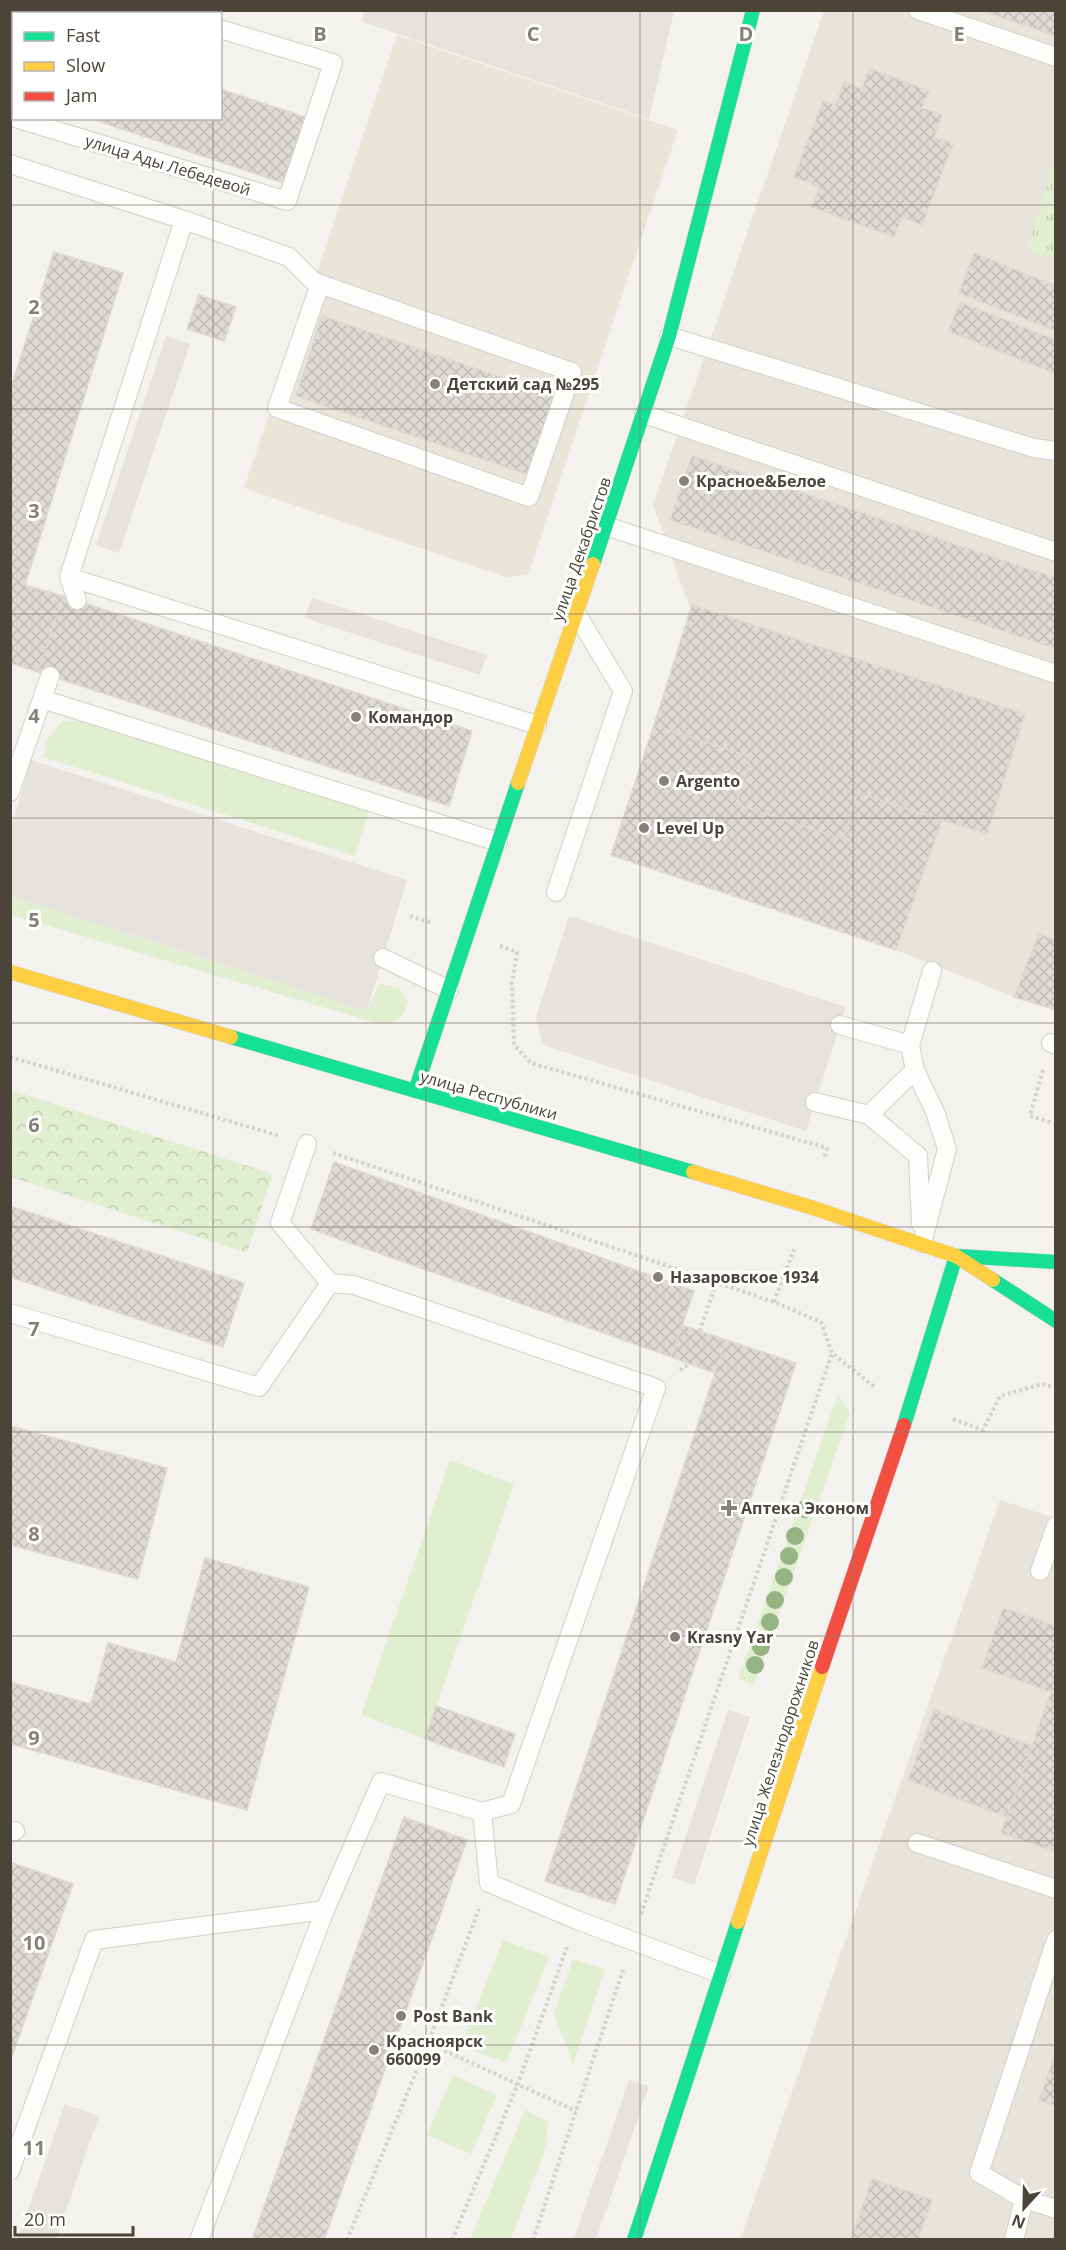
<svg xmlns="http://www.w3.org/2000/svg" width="1066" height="2250" font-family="'Open Sans',sans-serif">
  <defs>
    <pattern id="forest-crowns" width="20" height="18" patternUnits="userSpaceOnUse" patternTransform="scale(1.5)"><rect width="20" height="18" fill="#e1eecf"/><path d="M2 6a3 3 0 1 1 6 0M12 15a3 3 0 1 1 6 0" fill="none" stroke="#c3cdb2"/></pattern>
    <pattern id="park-tufts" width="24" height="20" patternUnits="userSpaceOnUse" patternTransform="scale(1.5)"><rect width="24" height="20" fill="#e1eecf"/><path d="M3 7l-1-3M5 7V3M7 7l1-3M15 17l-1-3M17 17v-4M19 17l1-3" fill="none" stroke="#c3cdb2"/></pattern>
    <pattern id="building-cross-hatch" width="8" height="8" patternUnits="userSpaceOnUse" patternTransform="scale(1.5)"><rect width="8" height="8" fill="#dedbd6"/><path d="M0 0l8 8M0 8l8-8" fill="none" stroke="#c0bdb8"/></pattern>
  </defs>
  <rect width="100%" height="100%" fill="#f4f2ee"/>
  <path fill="#e7e4dc" d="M824,11H1055V1010L1014,997L896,950L611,855L691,611L653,505Z
    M1000,1500L1055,1518V2239L740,2240Z"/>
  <path fill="#e6e2de" d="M363,11V10L674,11L649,119L363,22Z"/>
  <path fill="#eae5da" d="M397,35L678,130L528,575L505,577L244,488Z"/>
  <path fill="#e1eecf" d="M62,721L98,722L369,810L355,856L43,757L47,740Z
    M10,896L367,1011L379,984L399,988L408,1001L403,1016L384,1025L11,915Z
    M838,1394L850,1413L754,1685L738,1679Z
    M450,1460L514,1484L425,1739L361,1715Z
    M503,1940L549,1957L506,2063L461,2046Z
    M573,1959L605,1969L573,2064L554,2014Z
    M453,2075L497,2095L471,2154L427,2135Z
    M525,2110L548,2122L546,2147L511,2239H470Z"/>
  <path fill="url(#forest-crowns)" d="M11,1090L273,1174L247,1253L11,1177Z"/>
  <path fill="url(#park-tufts)" d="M1055,159V259L1027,250Z"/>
  <path fill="#e6e3df" d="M166,336L190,344L119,553L96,545Z
    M312,598L487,655L480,675L305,618Z
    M31,760L407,880L367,1011L11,896V828Z
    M569,916L846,1007L806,1131L543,1045L536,1017Z
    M728,1710L750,1717L694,1885L672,1877Z
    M629,2080L649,2086L596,2239H574Z
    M65,2104L99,2116L56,2239H18Z"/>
  <path fill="url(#building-cross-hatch)" stroke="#dcd9d4" stroke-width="1.5" d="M29,10H107V14H28Z
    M980,10H1056V36Z
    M869,68L929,91L922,108L942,115L934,137L953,144L922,225L902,217L894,237L812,207L820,187L794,177L823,101L836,105L844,82L862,89Z
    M220,89L305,117L283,183L89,118H220Z
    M54,252L123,273L25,585L63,596L38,672L10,663V391Z
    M974,253L1056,286V331L959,293Z
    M199,295L236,307L224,341L187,329Z
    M960,302L1056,340V374L948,331Z
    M322,316L556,396L529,475L296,396Z
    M692,456L1056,578L1054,648L670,520Z
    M63,596L472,731L449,806L38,672Z
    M692,605L1025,714L987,834L858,793L843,839L736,804L751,757L654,725Z
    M654,725L751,757L736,804L843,839L858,793L942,820L896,950L611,855Z
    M1039,934L1056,940V1010L1014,997Z
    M334,1162L694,1291L671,1357L311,1229Z
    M10,1206L244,1283L223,1347L10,1277Z
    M682,1325L726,1340L715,1373L671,1357Z
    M726,1340L796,1363L615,1904L545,1881Z
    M10,1426L167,1468L138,1579L10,1545Z
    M205,1558L309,1587L247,1810L10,1744V1682L91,1704L108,1643L176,1662Z
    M1003,1608L1056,1626V1852L1001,1833L1051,1692L982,1668Z
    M436,1706L515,1734L504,1767L425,1739Z
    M934,1710L1032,1746L1007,1817L908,1780Z
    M404,1817L467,1840L324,2240H252Z
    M10,1862L73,1884L10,2062Z
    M1056,2052V2106L1039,2100Z
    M872,2179L932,2200L918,2240H851Z"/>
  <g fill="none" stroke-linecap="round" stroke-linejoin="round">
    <defs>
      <path id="lane" d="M161,10L170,14
        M918,10L1056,57
        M15,118L287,201L333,63L220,29
        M10,164L184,220
        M320,284L277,408L529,497L572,372L320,284L313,281L289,257L184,220L69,577L537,725
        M669,336L1034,448L1056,451
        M644,414L1056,552
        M606,526L1056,674
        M69,577L77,600
        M50,676L42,699L498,842
        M10,792L42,699
        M556,892L623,691L576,613
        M383,958L449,990
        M840,1025L910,1045
        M1051,1043L1056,1045
        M815,1102L869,1115L918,1156L921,1224
        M869,1115L915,1070
        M307,1144L280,1223L330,1283
        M922,1243L947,1149L935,1112L915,1070L910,1045L932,971
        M10,1313L259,1387L330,1283L354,1285L656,1388L511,1804L482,1812L489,1883L577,1920L721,1974
        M1040,1571L1056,1526
        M10,1833L15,1831
        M917,1843L1056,1889
        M1056,1940L979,2173L1024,2199L1056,2209
        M10,2171L94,1940L325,1910
        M199,2240L325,1910L381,1782L482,1812
        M1014,2240L1024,2199"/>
      <path id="fast" d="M593,564L669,336L753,10
        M231,1037L693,1172
        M415,1091L518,783
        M958,1256L1056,1262
        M993,1280L1056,1321
        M904,1425L956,1256
        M634,2240L738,1922"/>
      <path id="slow" d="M518,783L593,564
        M10,972L231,1037
        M693,1172L807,1206L956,1256L993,1280
        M738,1922L822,1667"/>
      <path id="jam" d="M822,1667L904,1425"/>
    </defs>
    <use href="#lane" stroke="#d2d0cb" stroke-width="20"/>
    <use href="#fast" stroke="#d3cfc5" stroke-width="15"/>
    <use href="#slow" stroke="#d3cfc5" stroke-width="15"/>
    <use href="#jam" stroke="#d3cfc5" stroke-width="15"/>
    <path stroke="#d3d2cc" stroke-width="4" stroke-dasharray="3 3" stroke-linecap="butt" d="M10,12L11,10
      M410,916L432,923
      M500,946L517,952L512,983L514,1045L531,1063L827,1148L824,1159
      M10,1057L280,1136
      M1043,1070L1030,1116L1056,1124
      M333,1153L774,1302L821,1322L832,1353L876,1388
      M774,1302L794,1249
      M700,1331L716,1283
      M680,1370L689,1364
      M953,1419L983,1430L1000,1396L1042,1384L1056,1388
      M641,1914L832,1353
      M428,2043L576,2111
      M347,2240L428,2043L479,1909
      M452,2240L518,2084L567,1947
      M533,2240L624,1967"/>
    <use href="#lane" stroke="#fdfdfc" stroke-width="18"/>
    <use href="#fast" stroke="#16e098" stroke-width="14"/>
    <use href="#slow" stroke="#ffcf43" stroke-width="14"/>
    <use href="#jam" stroke="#f24e42" stroke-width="14"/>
  </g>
  <g fill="#96b382">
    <circle cx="805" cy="1509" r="9"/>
    <circle cx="795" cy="1536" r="9"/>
    <circle cx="789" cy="1556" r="9"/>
    <circle cx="784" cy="1577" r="9"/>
    <circle cx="775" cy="1600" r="9"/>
    <circle cx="770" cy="1622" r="9"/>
    <circle cx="761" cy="1647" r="9"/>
    <circle cx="755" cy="1665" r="9"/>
  </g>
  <path fill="none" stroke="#868178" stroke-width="1.5" stroke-opacity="0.55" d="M213,10V14M426,10V2240M640,10V2240M853,10V2240M213,118V2240M10,205H1056M10,409H1056M10,614H1056M10,818H1056M10,1023H1056M10,1227H1056M10,1432H1056M10,1636H1056M10,1841H1056M10,2045H1056"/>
  <g fill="#868178" stroke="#fff" stroke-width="2">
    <circle cx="435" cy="384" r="6"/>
    <circle cx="684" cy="481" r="6"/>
    <circle cx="356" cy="717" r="6"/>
    <circle cx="664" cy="781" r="6"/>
    <circle cx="644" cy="828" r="6"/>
    <circle cx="658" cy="1277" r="6"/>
    <path d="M726 1499h6v6h6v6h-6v6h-6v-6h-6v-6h6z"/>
    <circle cx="675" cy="1637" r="6"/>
    <circle cx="401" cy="2016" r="6"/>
    <circle cx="374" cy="2050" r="6"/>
  </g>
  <g text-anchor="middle" stroke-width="6" stroke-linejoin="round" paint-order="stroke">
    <g font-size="16" fill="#4b4439" stroke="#fff">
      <text transform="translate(168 165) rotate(17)" y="6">улица Ады Лебедевой</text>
      <text transform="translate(581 549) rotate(-71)" y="6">улица Декабристов</text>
      <text transform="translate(489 1095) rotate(16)" y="6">улица Республики</text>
      <text transform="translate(780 1743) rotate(-72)" y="6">улица Железнодорожников</text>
    </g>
    <g font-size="16" font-weight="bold" fill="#4b4439" stroke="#fff" text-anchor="start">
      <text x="447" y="390">Детский сад №295</text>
      <text x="696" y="487">Красное&amp;Белое</text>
      <text x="368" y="723">Командор</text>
      <text x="676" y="787">Argento</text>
      <text x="656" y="834">Level Up</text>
      <text x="670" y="1283">Назаровское 1934</text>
      <text x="741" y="1514">Аптека Эконом</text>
      <text x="687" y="1643">Krasny Yar</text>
      <text x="413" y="2022">Post Bank</text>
      <text x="386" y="2047">Красноярск<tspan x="386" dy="18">660099</tspan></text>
    </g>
  </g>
  <g font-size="20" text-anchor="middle" font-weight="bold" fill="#868178" stroke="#fff" stroke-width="6" stroke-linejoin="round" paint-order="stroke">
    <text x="320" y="41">B</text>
    <text x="533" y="41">C</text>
    <text x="746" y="41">D</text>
    <text x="959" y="41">E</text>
    <text x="34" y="314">2</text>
    <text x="34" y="518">3</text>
    <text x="34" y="723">4</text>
    <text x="34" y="927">5</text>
    <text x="34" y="1132">6</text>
    <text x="34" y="1336">7</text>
    <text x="34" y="1541">8</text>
    <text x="34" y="1745">9</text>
    <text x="34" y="1950">10</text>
    <text x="34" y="2155">11</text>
  </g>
  <rect width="1066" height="2250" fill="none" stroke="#4b4439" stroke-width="24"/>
  <rect x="12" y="12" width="210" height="108" fill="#ffffff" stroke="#b7b4b0" stroke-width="1.5"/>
  <rect x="24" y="32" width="30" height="9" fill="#16e098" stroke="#b7b4b0" stroke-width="1.5"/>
  <text x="66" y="42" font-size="18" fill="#4b4439">Fast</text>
  <rect x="24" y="62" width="30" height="9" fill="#ffcf43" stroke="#b7b4b0" stroke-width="1.5"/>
  <text x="66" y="72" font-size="18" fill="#4b4439">Slow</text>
  <rect x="24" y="92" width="30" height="9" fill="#f24e42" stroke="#b7b4b0" stroke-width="1.5"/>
  <text x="66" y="102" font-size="18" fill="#4b4439">Jam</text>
  <g transform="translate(1024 2208) rotate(202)" stroke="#ffffff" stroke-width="4.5" paint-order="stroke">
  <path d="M0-4.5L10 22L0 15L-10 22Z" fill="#4b4439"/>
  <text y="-9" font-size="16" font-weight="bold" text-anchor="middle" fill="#4b4439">N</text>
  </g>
  <path d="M15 2226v9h118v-9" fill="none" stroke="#4b4439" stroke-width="3"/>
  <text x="24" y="2226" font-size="18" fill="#4b4439" stroke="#ffffff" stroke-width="4.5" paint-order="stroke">20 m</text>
</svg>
